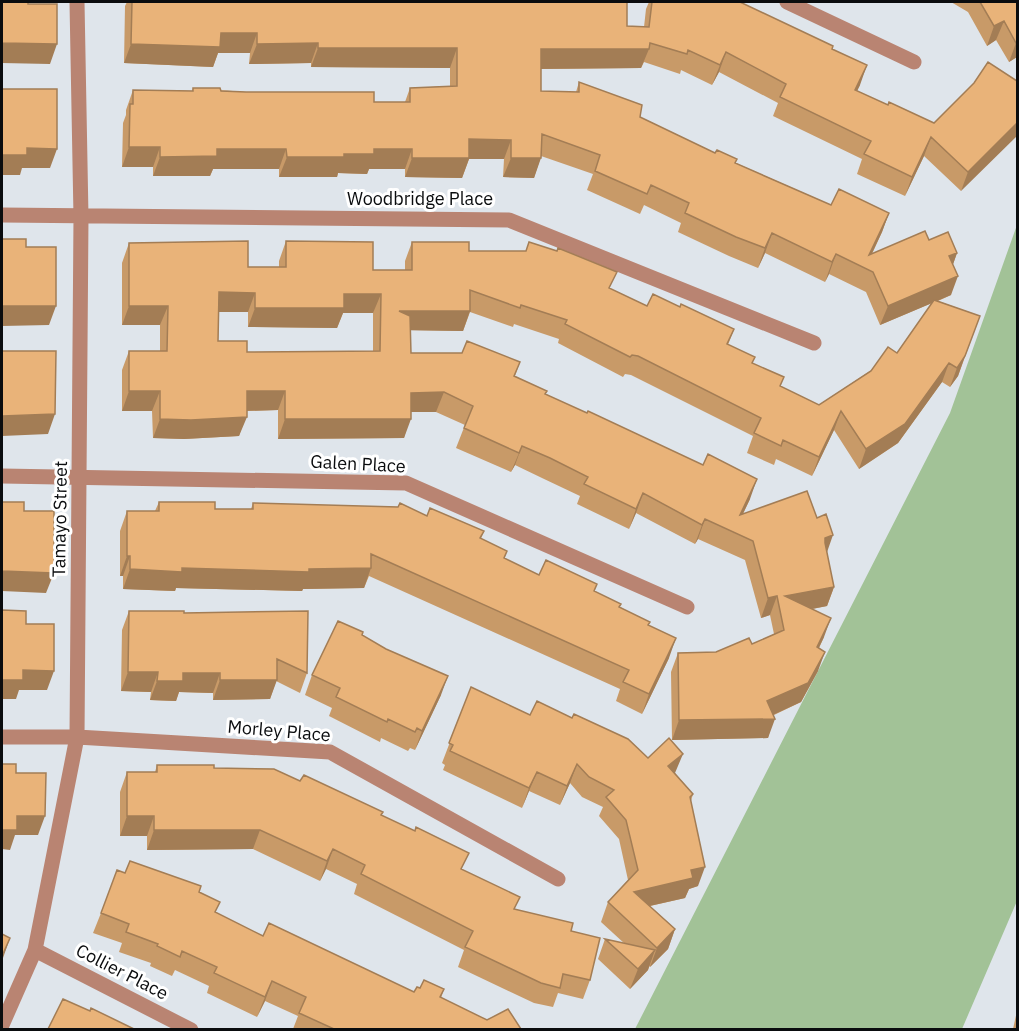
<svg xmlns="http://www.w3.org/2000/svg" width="1019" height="1031" font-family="'IBM Plex Sans',sans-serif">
  <rect width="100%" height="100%" fill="#dfe5eb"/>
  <path fill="#a2c297" d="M1017,225V901L962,1029H635L950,413Z"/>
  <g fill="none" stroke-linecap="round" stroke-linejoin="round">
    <path stroke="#b98472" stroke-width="15" d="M787,2L914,62
      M2,215L509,220L814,343
      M2,476L406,483L687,607
      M2,737H77L330,752L558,879
      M35,950L191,1030
      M2,1025L35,950L77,737L81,217L77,2"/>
  </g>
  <path fill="#c89a68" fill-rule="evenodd" d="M127,2H627V26L644,27L646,9L649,2H740L833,49L860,85L857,91L888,105L934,123L1017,81L961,191L924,156L905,196L857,174L862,159L773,116L778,103L719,72L712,85L681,70L680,74L644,62L641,68L541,69V91L576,92L579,82L640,117L736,163L831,205L889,213L882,232L872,254L929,240L957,253L953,264L951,295L938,301L980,316L958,376L950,387L942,382L898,443L859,469L834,430L812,476L776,459L774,465L747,453L753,436L631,375L625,374L623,377L558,343L559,339L514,324L513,327L470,312L463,331L410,330L411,353L520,362L515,376L546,394L750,499L743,514L827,553L834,587L827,606L812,609L824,637L819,648L818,671L801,702L774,715L768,738L672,740L671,672L678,653L716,652L752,644L774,634L770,615L761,618L745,560L698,539L695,544L636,513L629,529L577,504L580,496L542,478L515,465L511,472L456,448L465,425L436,412H411L404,438L278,439V410L247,411L239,436L184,439L153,438L152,411H122V370L129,351H160V325H122V263L129,243L248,267H279V261L286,241L373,270H405V261L412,242L469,251L611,289L647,306L680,307L734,329L728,345L753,363L780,386L819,405L897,353L932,303L880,325L866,292L829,274L825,282L765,253L758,268L729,256L678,232L681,223L644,205L640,214L587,190L593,174L541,156L534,178L503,177L504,159H469L462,178L405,177V169H369L367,174L338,173L337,177H279V169H213L210,176H153V167H122L123,123L126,115V110L133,90L192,91L193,88L374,102H405L410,88L450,86V68L311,67V63L249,64L250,53H218L213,67L124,63L125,6ZM219,312H248V327L337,328L343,313H373V351L247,352L218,341Z
    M951,2H1017V57L1009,62L996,40L987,46L968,12Z
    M159,502L215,509H251L253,503L427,516L484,531L481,539L507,551L504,559L539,575L595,591L649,625L669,658L642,714L616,701L620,689L369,576L364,588L303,589L302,591L176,588L175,591L123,589V576H120V531L127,511H155Z
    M129,611L184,613L307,673L300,693L276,681L270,699L213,700V693L179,692L176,701L150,700L151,692L121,691L122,630Z
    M362,635L441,695L415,750L410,748L408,751L381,738L380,742L329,716L332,708L305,695L312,675Z
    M471,687L530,715L648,758L675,773L693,794L691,801L698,886L689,889L685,898L650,906L675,929L668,949L650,967L649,966L648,970L630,989L598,959L605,939L625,944L601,922L608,902L628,880L619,839L599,816L603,807L582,797L570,783L560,805L529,791L522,808L443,770L445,765L442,763Z
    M157,765L214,768L300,781L382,815L463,870L515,910L571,931L590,980L583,999L558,993L553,1007L534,1003L458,967L464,950L354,894L357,884L326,869L320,881L253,849L147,850V836H120V792L127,772H155Z
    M125,873L201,886L199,892L216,913L263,936L414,992L420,988L444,989L441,998L487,1020L521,1029H293L298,1016L265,1001L257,1017L207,993L209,986L175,970L172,976L150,966L151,963L119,952L122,943L93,933L101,913Z
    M1017,1011V1029H1013Z"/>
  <path fill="#a37d55" d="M1004,21L996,40L987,46L994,26Z
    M221,33H257L250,53H218L213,67L124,63L131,44Z
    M1017,42V57L1009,62L1016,43Z
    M2,43L57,44L50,64L2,63Z
    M318,43L311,63L249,64L257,44Z
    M318,48H457L450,68L311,67Z
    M541,49H649L641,68L534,69Z
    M726,52L719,72L712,85L720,65Z
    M867,65L860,85L848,109L855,90Z
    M1017,123V136L961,191L968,172Z
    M931,137L924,156L905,196L912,177Z
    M469,139L511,140L504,159H469L462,178L405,177L412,158Z
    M129,147H160L153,167H122Z
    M27,148L57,149L50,168H22L20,175H2V155Z
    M217,149H286L279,169H213L210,176H153L160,157Z
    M374,149H412L405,169H369L367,174L338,173L337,177H279L287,157L344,154Z
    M511,158H541L534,178L503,177Z
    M889,213L882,232L865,268L869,255Z
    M772,233L765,253L758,268L765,248Z
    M957,253L950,273L949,256Z
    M836,254L829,274L825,282L832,262Z
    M958,276L951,295L880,325L888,306Z
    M219,292L255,293L248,312H212Z
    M344,294H381L373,313H343L337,328L248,327L255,308Z
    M2,306H56L49,325L2,326Z
    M129,306H168L160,325H122Z
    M399,311H470L463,331L392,330Z
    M965,356L958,376L950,387L957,368Z
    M949,363L942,382L898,443L859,469L866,449Z
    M129,391H160L152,411H122Z
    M247,391H285L278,410L240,411Z
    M444,392L436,412H404L411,393Z
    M841,411L834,430L812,476L819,457Z
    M55,414L48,434L2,436V416Z
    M247,417L239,436L184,439L153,438L160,419Z
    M285,419H411L404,438L278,439Z
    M522,446L515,465L511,472L519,453Z
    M757,479L750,499L733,534L740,515Z
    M643,493L636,513L629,529L636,509Z
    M705,519L698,539L695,544L702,525Z
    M833,535L826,555L818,558L825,538Z
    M127,556H130L123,576H120Z
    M182,568L309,569L371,568L364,588L303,589L302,591L176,588L175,591L123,589L130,569Z
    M2,571L54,573L46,593L2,591Z
    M834,587L827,606L781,615L785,596Z
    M777,596L770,615L761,618L768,598Z
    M831,618L824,637L810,666L817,647Z
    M676,638L669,658L642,714L649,694Z
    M825,652L818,671L801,702L764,719H775L768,738L672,740L679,720Z
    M23,670L54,671L47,690H19L16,699H2V680Z
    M128,672H158L151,692L121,691Z
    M183,673H220L213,693L179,692L176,701L150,700L157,681Z
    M448,676L441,695L415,750L422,731Z
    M220,680H277L270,699L213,700Z
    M683,754L675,773L661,786L668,766Z
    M577,764L570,783L560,805L567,786Z
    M537,772L529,791L522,808L529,788Z
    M17,816H45L38,835H15L10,850L2,849V830Z
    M127,816H154L147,836H120Z
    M154,830H260L253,849L147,850Z
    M333,849L326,869L320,881L327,861Z
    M705,867L698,886L689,889L685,898L627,911L634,892L691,870Z
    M675,929L668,949L650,967L657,948Z
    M10,938L3,958L2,961V956Z
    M655,950L648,970L630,989L638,969Z
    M272,981L265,1001L257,1017L265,997Z"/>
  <path fill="#e9b379" stroke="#a37d55" stroke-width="1.5" fill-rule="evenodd" d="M2,2H28V4H57V44L2,43Z
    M132,2H627V26L649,27L652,2H740L833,46L832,49L867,65L855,90L888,105L889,102L934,123L974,83L988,62L1017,81V123L968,172L931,137L912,177L864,154L871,141L780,97L786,84L726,52L720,65L688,50L687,54L650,43L649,49H541V91L579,92V82L642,105L640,117L715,153L717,150L737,159L735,163L831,205L839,189L889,213L869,255L925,231L929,240L948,232L957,253L949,256L958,276L888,306L873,272L836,254L832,262L772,233L765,248L736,237L685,213L689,203L651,185L647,194L595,171L600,155L542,134L541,158H511V140L469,139V158H412V149H374V154H344V157H287L286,149H217V156L160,157V147H129L130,104H133V90L193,91V88H220L221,91L246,92H374V102H410V88L457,86V48H318V43L257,44V33H221L220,47L131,44Z
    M980,2H1017V42L1016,43L1004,21L994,26Z
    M2,89H57V149L27,148V155H2Z
    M2,239H26V247H56V306H2Z
    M248,241V267H286V241L373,242V270H412V242H469V251H526L529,242L557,251L558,248L617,272L609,288L647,306L653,294L680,307L681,304L734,329L727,344L755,357L752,363L784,377L780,386L819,405L871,371L888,347L897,353L934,300L980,316L965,356L957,368L949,363L905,424L866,449L841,411L819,457L783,440L781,446L754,433L761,418L638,356L632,355L630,357L565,324L567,320L521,305L520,308L470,290V311H399L410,316L411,353H462L467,341L520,362L514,376L547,391L545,394L587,413L588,411L703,465L708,454L757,479L740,515L807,491L817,518L826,514L833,535L825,538V543L834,587L785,596L831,618L817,647L825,652L808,683L767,701L775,719L679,720L678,653L716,652L749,638L752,644L784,630L777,596L768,598L753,541L705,519L702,525L643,493L636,509L584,484L588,477L550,458L522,446L519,453L464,428L473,406L444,392L411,393V419H285V391H247V417L191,420L160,419V391H129V351H167L168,306H129V243ZM219,292L255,293V308H344V294H381L380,351L247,352V341H218Z
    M2,351H56L55,414L2,416Z
    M2,502H24V511H54V573L2,571Z
    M159,502H215V509H253V503L398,507L400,503L427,516L430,508L484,531L480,538L507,551L504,558L539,575L546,560L597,584L594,591L621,604L619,607L650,622L648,625L676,638L649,694L623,682L629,670L371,554V568L309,569V572L182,568V572L130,569V556H127V511H159Z
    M2,610L26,611V624H54V671L23,670V680H2Z
    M129,611H184V613L308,611L307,673L277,659V680H220V673H183V681H157L158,672H128Z
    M338,621L363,632L362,635L386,649L448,676L422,731L417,728L415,732L388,719L387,722L336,697L340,688L312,675Z
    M471,687L530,715L537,701L572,718L574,714L628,739L648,758L669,738L683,754L668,766L693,794L690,797L705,867L691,870L693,878L634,892L675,929L657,948L608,902L638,870L626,820L606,797L614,790L589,777L577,764L567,786L537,772L529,788L450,751L453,745L449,743Z
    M2,764H16V773H46L45,816H17V830H2Z
    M157,765H214V768L274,769L300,781L304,775L383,812L381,815L415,831L416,827L469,853L461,869L520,897L514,909L573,923L571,931L600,938L590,980L563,974L560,988L541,983L465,947L473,931L361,874L365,865L333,849L327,861L260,830H154V816H127V772H157Z
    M130,861L201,886L199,892L220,902L215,912L263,936L269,923L414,992L417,987L420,988L424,980L444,989L440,997L487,1020L508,1009L521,1029H334L299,1013L306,997L272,981L265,997L214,973L217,967L182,951L180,957L157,946L158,944L126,932L129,924L101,913L117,870L125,873Z
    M2,934L10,938L2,956Z
    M605,939L655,950L638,969Z
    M63,999L90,1011L91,1008L134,1029H48Z"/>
  <g text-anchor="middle" stroke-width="6" stroke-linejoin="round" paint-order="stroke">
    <g font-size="18" fill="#0a0c0e" stroke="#fff">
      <text x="420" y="205">Woodbridge Place</text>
      <text transform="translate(358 464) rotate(3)" y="6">Galen Place</text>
      <text transform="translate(60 519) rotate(-89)" y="6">Tamayo Street</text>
      <text transform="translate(279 731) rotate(5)" y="6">Morley Place</text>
      <text transform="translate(122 972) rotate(27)" y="6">Collier Place</text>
    </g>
  </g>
  <rect width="1019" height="1031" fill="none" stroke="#0a0c0e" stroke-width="6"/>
</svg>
